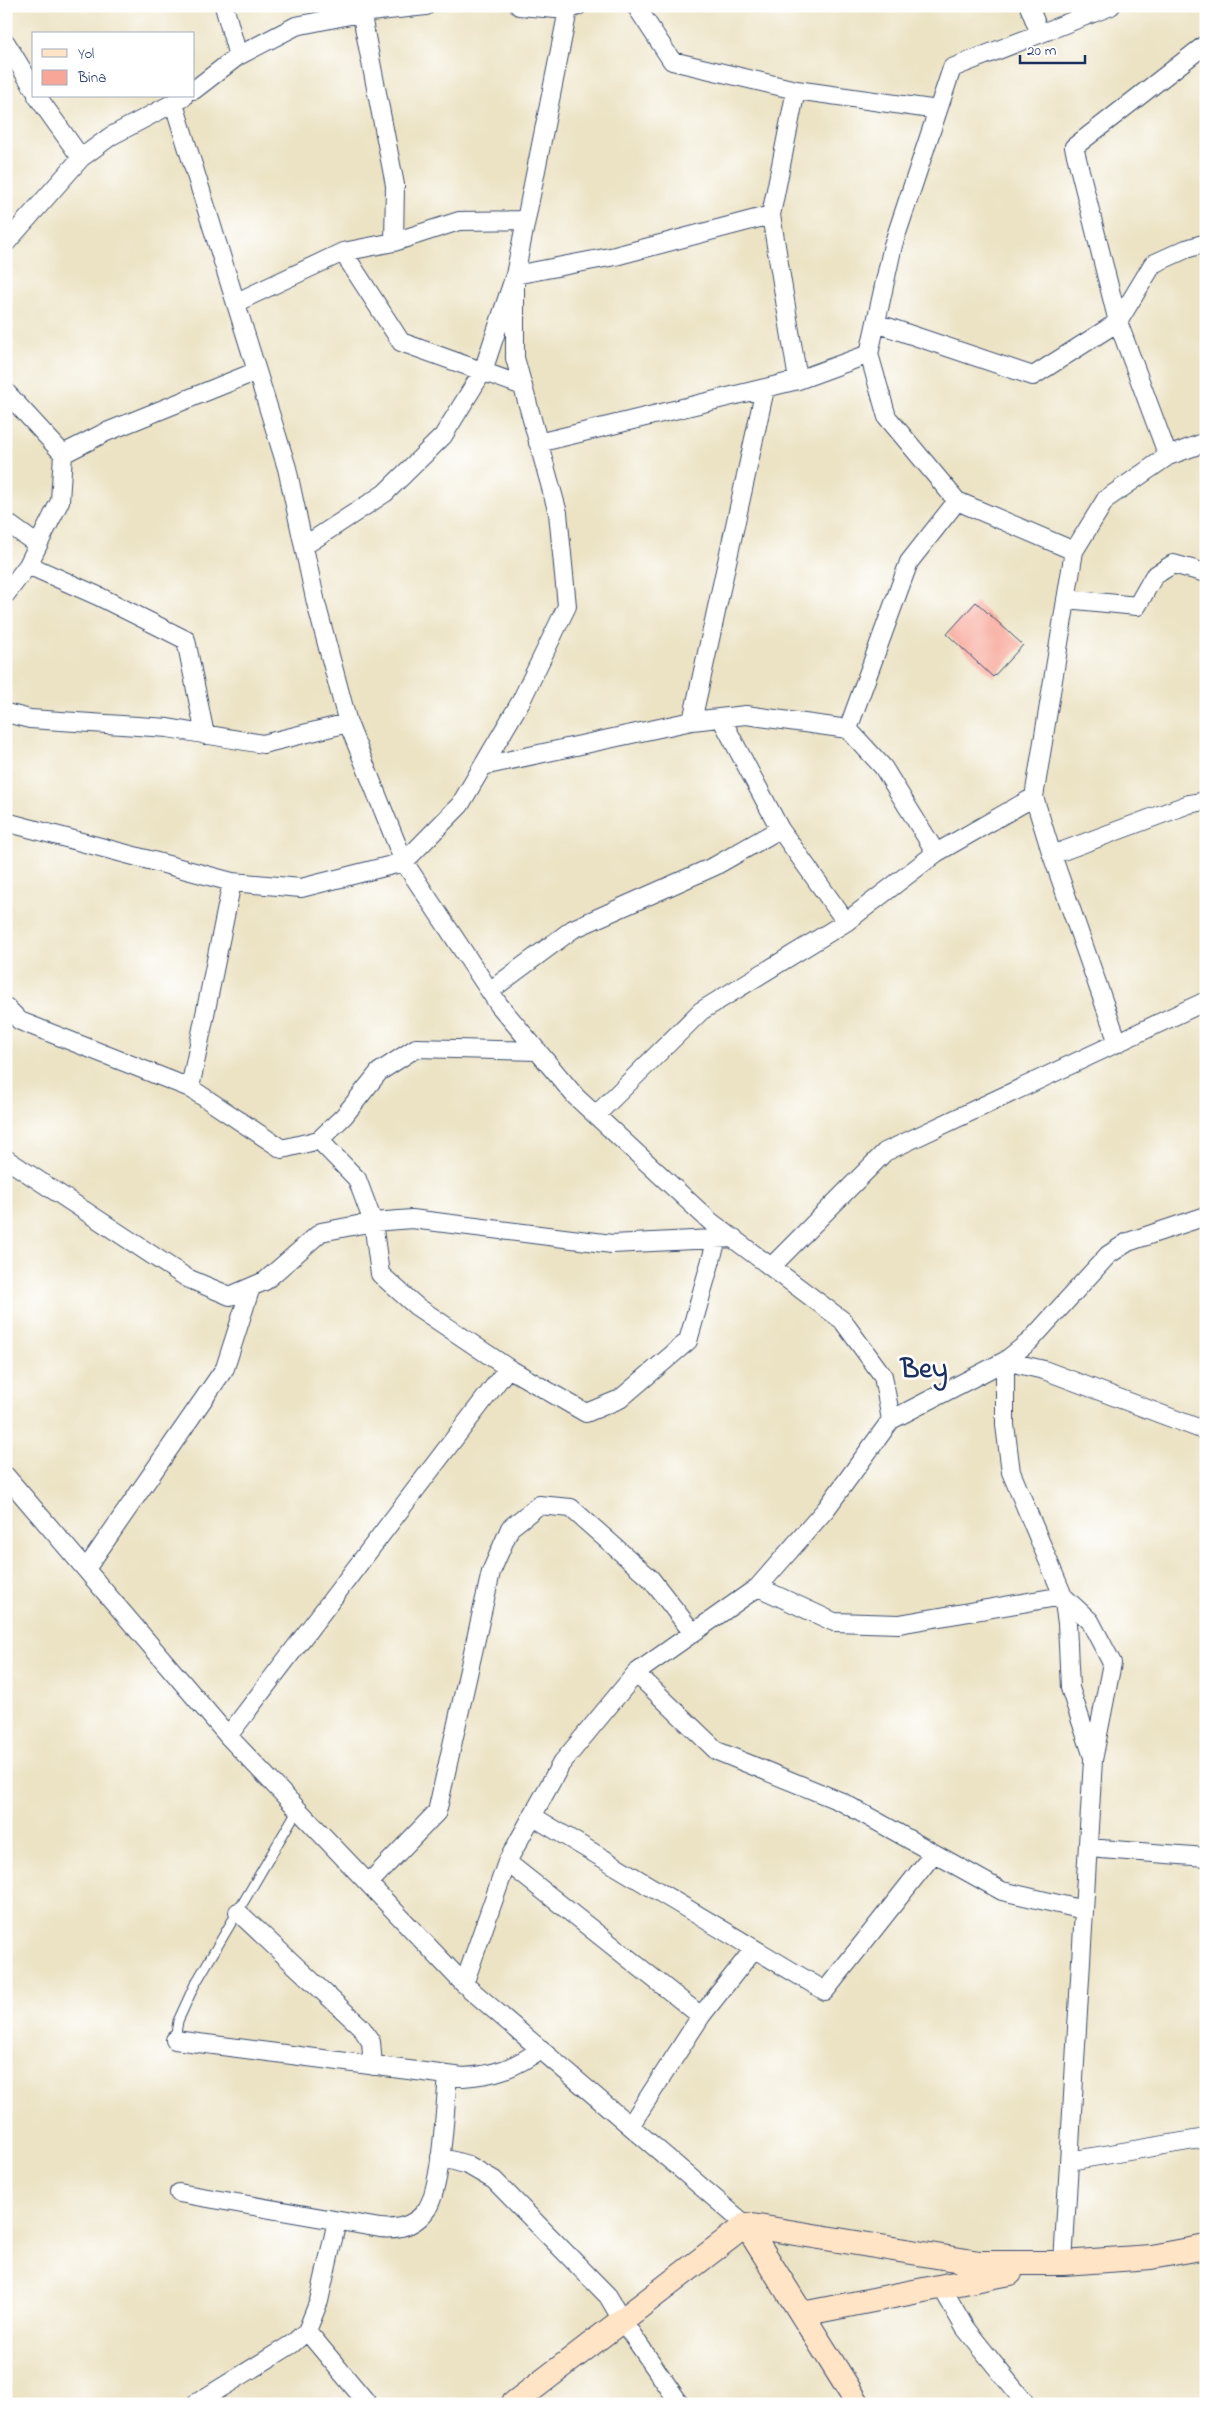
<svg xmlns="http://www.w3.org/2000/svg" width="1212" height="2410" font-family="'Indie Flower',sans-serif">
  <rect width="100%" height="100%" fill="#fff"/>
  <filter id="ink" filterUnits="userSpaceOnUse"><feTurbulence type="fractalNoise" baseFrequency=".02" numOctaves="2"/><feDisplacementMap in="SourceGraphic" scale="10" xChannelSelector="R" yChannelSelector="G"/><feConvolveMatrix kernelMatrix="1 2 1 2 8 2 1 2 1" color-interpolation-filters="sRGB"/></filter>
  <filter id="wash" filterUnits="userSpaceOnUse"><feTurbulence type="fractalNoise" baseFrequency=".0096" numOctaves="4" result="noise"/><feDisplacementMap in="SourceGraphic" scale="20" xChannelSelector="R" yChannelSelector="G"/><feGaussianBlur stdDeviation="1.12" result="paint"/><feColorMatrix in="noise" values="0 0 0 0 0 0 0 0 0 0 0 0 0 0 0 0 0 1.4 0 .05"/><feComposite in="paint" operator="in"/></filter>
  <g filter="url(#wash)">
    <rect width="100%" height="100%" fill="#ece3c4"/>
    <g id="blocks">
      <path fill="#f7a697" d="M976,602L1023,645L993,677L947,634Z"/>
    </g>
  </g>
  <g filter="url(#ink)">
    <use href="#blocks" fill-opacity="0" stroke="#3a4a6d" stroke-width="1"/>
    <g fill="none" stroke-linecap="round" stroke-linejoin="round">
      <defs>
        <path id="lane" d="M175,2040L178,2021L194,1986L298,1809"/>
        <path id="street" d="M224,6L238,56
          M360,6L395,185L394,242
          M519,6L568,10L578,6
          M636,6L672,61L796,90L938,110
          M1029,6L1040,34
          M6,43L34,89
          M194,90L238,56L296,26L360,13L426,6
          M796,90L771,215L798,380
          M37,96L81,158
          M174,104L287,468L316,603L348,723L404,862L499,1005L576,1097L711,1222L842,1320L883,1376L891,1420L826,1509L758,1587L636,1673L561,1764L507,1862L464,1984
          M6,243L81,158L111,136L183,98
          M343,252L401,342L523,386
          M237,302L343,252L394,242L459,221L526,220
          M876,323L1033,376L1118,322L1153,264L1186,249L1206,243
          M6,392L63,454L104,433L257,371
          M538,443L798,380L869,354
          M1168,456L1118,322L1074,147L1206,44
          M6,522L38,545
          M304,546L385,493L443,436L483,371L515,275L615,256L771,215
          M1074,551L957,501L887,417L869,354L893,245L952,68L1111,6
          M28,565L98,596L186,640L205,735
          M6,594L28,565L60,501L63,454
          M1066,599L1137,606L1154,576L1173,564L1206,573
          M6,713L30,719L168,728L263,744L348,723
          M721,718L780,829L846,922
          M692,721L765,389
          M848,729L909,562L957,501
          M483,766L692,721L746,715L848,729L883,767L936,853
          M6,822L232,882L301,888L404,862L460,805L521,701L567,606L558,513L515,358V275L568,10
          M1052,855L1189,804L1206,801
          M491,990L573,929L715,866L780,829
          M6,1007L20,1021L190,1088L282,1149L319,1140L344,1116L379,1072L416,1048L538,1051
          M1118,1043L1052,855L1034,797L1074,551L1106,499L1168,456L1206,442
          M190,1088L232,882
          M596,1115L701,1011L846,922L936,853L1034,797
          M319,1140L357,1179L373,1222L380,1274L416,1306L508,1368L586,1413L620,1399L688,1341L717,1239
          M6,1159L187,1278L230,1296L265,1281L321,1232L373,1222L412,1219L612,1244L734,1238
          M771,1267L885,1152L1206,1001
          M891,1420L1005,1361L1030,1341L1108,1255L1128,1242L1206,1216
          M6,1476L228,1736L464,1984L746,2225
          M86,1569L225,1368L251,1287
          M758,1587L834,1622L899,1624L1063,1596
          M1063,1596L1090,1621L1112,1663L1093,1760L1063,2263
          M636,1673L717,1751L842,1802L1002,1891L1084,1910
          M228,1736L508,1368
          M1093,1757L1070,1688L1067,1623L1063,1596L1011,1472L1005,1425V1361L1044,1370L1206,1431
          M532,1816L825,1991L934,1853
          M1088,1848L1206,1857
          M507,1862L701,2016
          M369,1883L437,1812L491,1572L510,1528L539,1505L571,1508L650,1578L693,1633
          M238,1912L361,2027L371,2042L373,2066
          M175,2040L463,2077C495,2075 515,2068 541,2049
          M630,2126L701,2016L753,1950
          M440,2157L468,2165L494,2180L608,2296L622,2320L680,2404
          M1069,2161L1206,2138
          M179,2193L380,2228C399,2230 416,2225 427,2209C442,2185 445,2106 448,2076
          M941,2286L965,2328L1026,2404
          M307,2331L368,2404
          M195,2404L292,2344L307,2331L319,2301L337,2221"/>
        <path id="secondary" d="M746,2225L858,2404
          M802,2314L1010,2273
          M513,2404L746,2225L979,2263H1063L1151,2257L1206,2247"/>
      </defs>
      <use href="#lane" stroke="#3a4a6d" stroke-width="11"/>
      <use href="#street" stroke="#3a4a6d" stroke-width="20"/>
      <use href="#secondary" stroke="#3a4a6d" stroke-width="26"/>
      <use href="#lane" stroke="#fff" stroke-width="9"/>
      <use href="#street" stroke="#fff" stroke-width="18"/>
      <use href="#secondary" stroke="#ffe4c6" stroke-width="24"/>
    </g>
  </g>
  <g text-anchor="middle" stroke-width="5" stroke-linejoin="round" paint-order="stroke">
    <g font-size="28" font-weight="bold" fill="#1b2f5e" stroke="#fff">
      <text x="924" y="1377">Bey</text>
    </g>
  </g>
  <rect width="1212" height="2410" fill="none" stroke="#fff" stroke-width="25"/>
  <rect x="32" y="32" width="162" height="65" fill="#ffffff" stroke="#a4acbf"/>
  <rect x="42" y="49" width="25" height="8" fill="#ffe4c6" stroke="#a4acbf"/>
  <text x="78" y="58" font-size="15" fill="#1b2f5e">Yol</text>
  <rect x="42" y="70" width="25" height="15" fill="#f7a697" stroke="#a4acbf"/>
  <text x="78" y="82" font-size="15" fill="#1b2f5e">Bina</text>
  <path d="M1020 55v8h65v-8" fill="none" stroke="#1b2f5e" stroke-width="2.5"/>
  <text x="1027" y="55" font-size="15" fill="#1b2f5e" stroke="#ffffff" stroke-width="4" paint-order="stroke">20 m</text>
</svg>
